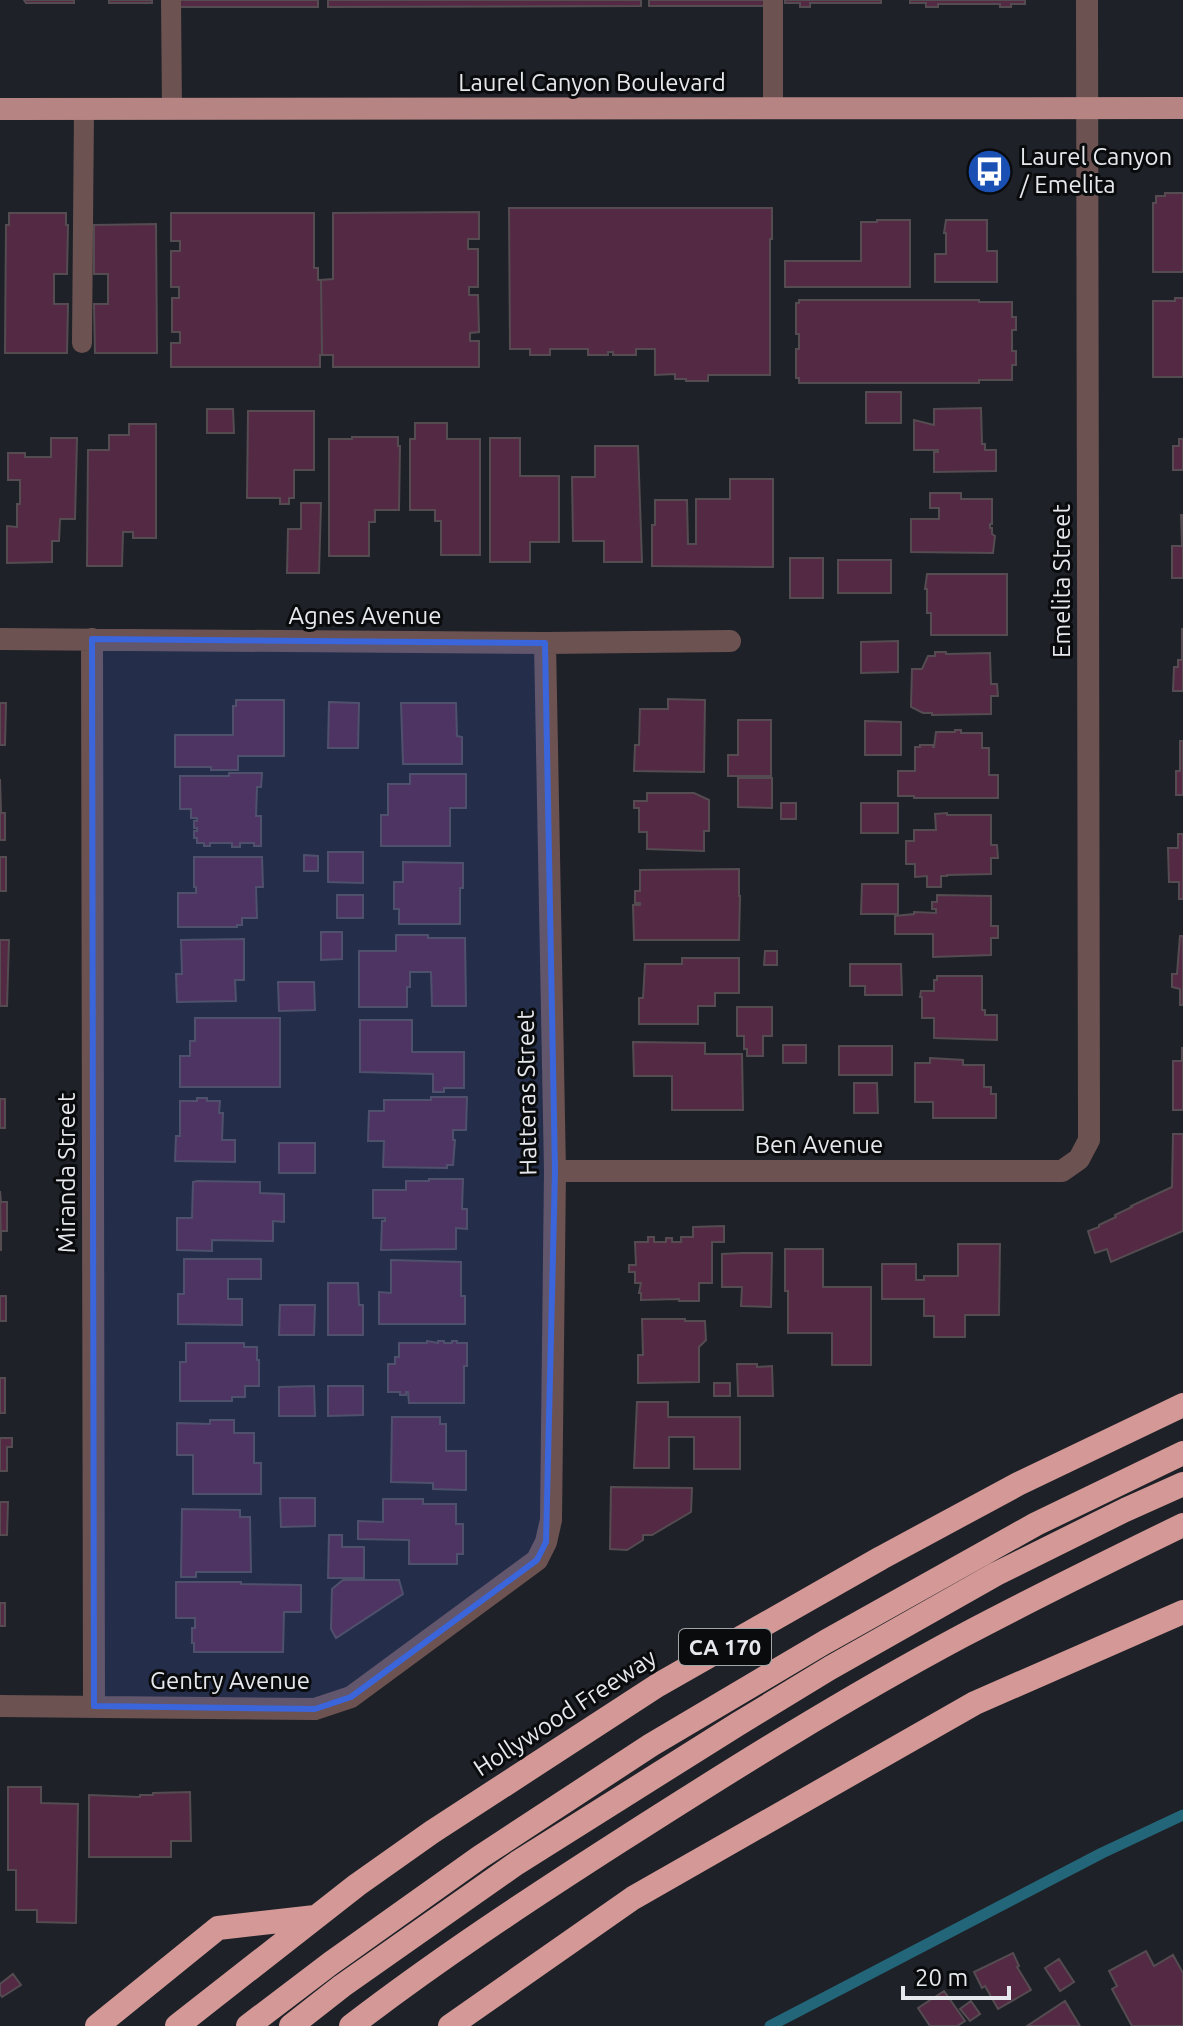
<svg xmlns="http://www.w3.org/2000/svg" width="1183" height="2026" font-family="Ubuntu,sans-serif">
  <rect width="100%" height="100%" fill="#1e2127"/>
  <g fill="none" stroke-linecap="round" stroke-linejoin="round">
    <path stroke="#236679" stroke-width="11" d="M770,2026L1102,1853L1183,1815"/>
  </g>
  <path fill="#532944" stroke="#544c51" stroke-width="2" d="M74,0V3H26L24,0Z
    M109,0H152V3H109Z
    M178,0H318V7H178Z
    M328,0H641V6L328,7Z
    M649,0H766V6H649Z
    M785,0H881V3H810V7H800V3H785Z
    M910,0H1025V4H1011V7H1000V4H938V7H926V3H910Z
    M1165,193H1183V272H1153V203H1156V196H1165Z
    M509,208H772V239H770V375H708V381H686V379H675V374L655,375V349H636V355H613V352H608V355H588V349H550V355H530V349H510Z
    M479,212V239H468V249H478V287H469V295H478L479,332L470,333V341H479V367H333V355H322L321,280L333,279V213Z
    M9,213H66V225H68L67,274H54V304H68L67,353H5L6,225H9Z
    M171,213H314V268H318V280H321L322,355H320V367H171V343H180V332H172V298H179V287H171V251H180V241H171Z
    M877,220H910V287H785V261H861V222H877Z
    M946,220H987V251H997V282H935V254H946V233H944Z
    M156,224L157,353H95L94,304H108V274H94V225Z
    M1175,298H1183V377H1153V301H1175Z
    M799,300H979V302H1012V317H1016V330H1012V351H1016V365H1012V380H979V383H799V378H796V349H799V334H796V303H799Z
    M866,392H901V423H866Z
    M981,408L982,444H985V450H996V471L934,472V452H938V450H914V420L934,425V409Z
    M207,409H233L234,433H207Z
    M248,411H314V470H294V498H289V504H280V498H247Z
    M415,423H447V439H480V555H441V521H435V510H410V439H415Z
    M129,424H156V538H133V532H123L122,566H87L88,450H109V435H129Z
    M352,437H398V446H400L399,510H375V522H369V556H329V439H352Z
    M51,438H77L75,519H60L59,541H52V562L7,563V526L17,527V504H20V480H8V453H25V457H51Z
    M490,438H520V476H559V542H530V562H490Z
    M1179,439H1183V470H1173V446H1179Z
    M595,446H638L642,562H604V541H573L572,477H595Z
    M730,479H773V567L652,566V525H655V500H687L688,544H696V499H730Z
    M930,493H961V499H992V524H990V528H992V534L995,536L993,553L911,552V519H939V508H930Z
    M301,503H321L319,573H287L288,529H301Z
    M1181,515H1183V578H1172V546H1182Z
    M790,558H823V598H790Z
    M838,560H891V593H838Z
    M927,574H1007V635H931V613H927V589H925Z
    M1182,629H1183V691H1173L1174,667H1178V660H1182Z
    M898,641V672L861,673V642Z
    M935,652H946V654L990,653L991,684H997L998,696H991V714L932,715V713H923L911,707L912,669H922L928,656H935Z
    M668,699L705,700L704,772L634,771L635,745H639L640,709H668Z
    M236,700H284V756H238V770H211V767H175V735H233V706H236Z
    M329,702L359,703L358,748H328Z
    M0,703H6L5,745H0Z
    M401,703H456L457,736L462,737V764H403Z
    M738,720H771V776H728V755H738Z
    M865,721L901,722V755H865Z
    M955,730H961V733H982V748H989V775H998V798H914V796H898V771H915V747H920V745H933V747H934L936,732H955Z
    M1180,741H1183V795H1176V771H1180Z
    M229,773H262L261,787H257L256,816H261V846H254V843H240V847H232V843H210V846H204V843H197V838H194V831H197V828H194V821H197V818H191V809H180V776H229Z
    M410,774H466V808H450V846H381V815H388V784H410Z
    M738,778H772V808L738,807Z
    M0,779L1,813H5V840H0Z
    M647,793H694L709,800V831H704V851L647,849V832H639V808H634V801H647Z
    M781,803H796V819H781Z
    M861,803H898V833H861Z
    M947,813V815H991V845H997L998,858H991V874L947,875V876H941V887H927V876L915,877V864H906V841H914V830H936L935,814Z
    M1178,834H1183V899H1179V882H1169L1168,848H1178Z
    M328,852H363V883L328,882Z
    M304,855L318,856V871H304Z
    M0,857H6V891H0Z
    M194,857H262L263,887H256L257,918H242V925H237V927H178V893H196V887H194Z
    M403,862L463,863V888H460V924H399V909H394V882H403Z
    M739,869V896H740L739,940H634L633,905H640V903H635V891H640V870Z
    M862,884H898V914H861Z
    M337,895H363V918H337Z
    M937,895L991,896V926H998V938H991V955L933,957V934H895V916L914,914V912L936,913V909H932V902H937Z
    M321,932H342V959L321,960Z
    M396,935H428V938H465L466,1006H432L431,972H410V987H407V1007H359V951H396Z
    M1180,936H1183V1005H1180V989L1172,987V974H1177Z
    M244,939V980H235L236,1001L177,1002L176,974H182L181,940Z
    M0,940H9L7,1006H0Z
    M765,951H777V965H764Z
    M682,958H739V993H715V1006H698V1024H639V998H643L645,964H682Z
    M850,964H901L902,995H865V986H850Z
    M937,976H982V1010H985V1015H997V1040L934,1038V1018H922V997H920L921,991H934V980H937Z
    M278,982H314L315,1010L279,1011Z
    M737,1007H772V1036H763V1056H747V1049H744V1036H737Z
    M195,1018H280V1087H180V1056H190V1041H195Z
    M360,1020H412V1052H464V1088H444V1092H433V1074L360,1072Z
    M633,1042L705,1043V1054H742L743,1110H672V1076H634Z
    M783,1045H806V1063H783Z
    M839,1046H892V1075H839Z
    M1182,1048H1183V1110H1173V1061H1182Z
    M930,1058L963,1060V1065H984V1087H991V1094H996V1118H933V1102H915V1063H930Z
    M854,1083H877L878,1113H854Z
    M431,1097H467L466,1130H453V1140H455L453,1165H447V1168L383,1167L384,1141H368L369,1111H384V1100H431Z
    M197,1098H207V1101H220L219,1113H223L222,1140H235V1162L175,1161L176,1136H180V1101H197Z
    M0,1099H5V1128H0Z
    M1173,1134H1183V1231L1111,1262L1107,1249L1095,1253L1088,1231L1099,1227V1225L1116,1217L1115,1215L1132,1207L1131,1206L1172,1187Z
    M279,1143H315V1173H279Z
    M429,1179H463L462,1209H467V1229L456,1228V1249L381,1250L382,1221H385V1218H373V1190H406V1181H429Z
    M197,1181L260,1182V1193L284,1194V1222L273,1221V1241L212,1240V1251L177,1250V1218H192L193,1182Z
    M0,1191L1,1202H7V1231H1V1251Z
    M724,1226V1242H712V1283H699V1301H679V1299L641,1300V1293H639L641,1283H635V1272H629V1265H636L635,1242H648V1237H654V1242H666V1238H672V1242H681V1237H693V1227Z
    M958,1244H1000L999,1315H965V1337H934V1316H924V1299H882V1264H916V1280H924V1276H958Z
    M785,1249H823V1287H871V1365H832V1333H788V1291H785Z
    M742,1253H772L771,1307L741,1306L742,1287H722V1254Z
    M184,1259H261V1279H228V1299H242V1325L178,1324V1294H184Z
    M391,1260L461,1262V1296H465V1324H379V1292L391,1293Z
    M328,1283H358L359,1305H363V1335H328Z
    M0,1296H6V1321H0Z
    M280,1305H315L314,1335H279Z
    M642,1319H685V1321H705L706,1340L699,1347V1382L638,1383V1355H643Z
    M427,1341L438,1343V1341H444V1343H452V1341H457V1343H467V1366H464V1403H409L408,1392H406V1395H400V1392H388V1364H395V1357H399V1343H427Z
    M186,1343H244V1347H257V1360H259V1386H245V1397H232V1401H180V1362H186Z
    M737,1364H757V1367L772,1366L773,1396H738Z
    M0,1378H5V1413H0Z
    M714,1383H730V1396H714Z
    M314,1386L315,1416H279V1387Z
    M328,1386H363V1415L328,1416Z
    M637,1402H668V1417H740V1469H694V1437H669V1468H634Z
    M392,1417H440V1424H446V1451H466V1490L433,1489V1483L391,1482Z
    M210,1420H234V1433H254V1463H261V1494H193V1455H177V1423L210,1424Z
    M0,1438H12V1447H7V1471H0Z
    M611,1487L692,1488L691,1512L652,1535H643V1540L627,1550L610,1549Z
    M280,1498H315V1526L281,1527Z
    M383,1499H423V1504H456V1524H463V1554H457V1564H409V1540L358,1539V1521L383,1522Z
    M0,1502H8L7,1535H0Z
    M182,1509L240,1510V1517H250L251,1572H196V1577H181Z
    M329,1535H342V1547H364V1578H328Z
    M343,1580H399L403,1594L336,1638L331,1629L332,1589Z
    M176,1582H241V1584L301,1585V1612H284L283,1652H194V1643H192V1628H195V1618H176Z
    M0,1603H5V1626H0Z
    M8,1787H41V1803L78,1804L76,1923L37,1922V1910H16V1870H8Z
    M190,1792L191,1841H171V1857H89V1795L140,1797V1795H153V1793Z
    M1146,1951L1154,1966L1173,1955L1183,1973V2026H1132L1112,1989L1117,1986L1109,1971Z
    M1013,1953L1019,1966L1017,1967L1031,1990L998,2009L985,1986L982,1988L974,1972Z
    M1059,1959L1074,1982L1060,1991L1045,1968Z
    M13,1974L21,1985L2,1997L0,1994V1984Z
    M944,1991L965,2021L957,2026H930L918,2008Z
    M971,2001L980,2014L970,2021L960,2009Z
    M1065,2001L1080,2026H1027Z"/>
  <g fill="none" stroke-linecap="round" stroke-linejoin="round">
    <path stroke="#6c5352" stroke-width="20" d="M171,0L172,109
      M773,0V109
      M82,343L84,109"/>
    <path stroke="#6c5352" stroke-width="22" d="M0,639L545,643L730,641
      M92,639L94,1706
      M555,1171H1062L1079,1159L1089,1140L1087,0
      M0,1706L315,1709L351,1697L537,1560L546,1542L551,1520L555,1171L545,643"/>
    <path stroke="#b68583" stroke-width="22" d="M0,109L1183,108"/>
    <path stroke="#d49996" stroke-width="24" d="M97,2026L218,1928L315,1917
      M177,2026L357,1885L432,1832L658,1685L881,1558L1018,1484L1183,1405
      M248,2026L331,1963L480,1857L651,1745L825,1642L1036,1524L1183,1453
      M291,2026L342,1986L517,1863L738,1724L830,1668L996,1574L1125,1510L1183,1484
      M351,2026C437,1960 528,1900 620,1841C731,1770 844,1699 962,1636C1034,1598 1109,1561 1183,1525
      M450,2026L633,1898L975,1703L1183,1612"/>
  </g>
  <path fill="#3b65db" fill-opacity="0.2" stroke="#3b65db" stroke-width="6" stroke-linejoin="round" d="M92,639L545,643L555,1171L546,1542L537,1560L351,1697L315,1709L94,1706Z"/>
  <defs>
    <symbol id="bus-disc" viewBox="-11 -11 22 22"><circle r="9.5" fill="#1a4fb4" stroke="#090b0d"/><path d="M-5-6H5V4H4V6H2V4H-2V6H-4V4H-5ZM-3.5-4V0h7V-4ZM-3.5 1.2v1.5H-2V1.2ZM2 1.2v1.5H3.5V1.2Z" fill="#fff"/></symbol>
  </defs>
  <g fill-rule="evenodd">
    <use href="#bus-disc" x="964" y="146" width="51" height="51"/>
  </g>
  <g text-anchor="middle" stroke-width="6" stroke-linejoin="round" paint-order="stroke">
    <rect fill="#090b0d" stroke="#a3a6a9" stroke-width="2" x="679" y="1629" width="92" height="36" rx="6"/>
    <g font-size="22" font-weight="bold" fill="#e5e8ec">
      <text x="725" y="1655">CA 170</text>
    </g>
    <g font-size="24" fill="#e5e8ec" stroke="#090b0d">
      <text x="592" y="91">Laurel Canyon Boulevard</text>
      <text transform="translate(1062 581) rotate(-90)" y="8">Emelita Street</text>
      <text x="365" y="624">Agnes Avenue</text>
      <text transform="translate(527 1093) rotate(-91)" y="8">Hatteras Street</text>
      <text x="819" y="1153">Ben Avenue</text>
      <text transform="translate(67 1173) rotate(-90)" y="8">Miranda Street</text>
      <text x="230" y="1689">Gentry Avenue</text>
      <text transform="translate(565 1713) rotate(-33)" y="8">Hollywood Freeway</text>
    </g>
    <g font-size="24" fill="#e5e8ec" stroke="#090b0d" text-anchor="start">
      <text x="1020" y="165">Laurel Canyon<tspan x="1020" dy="28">/ Emelita</tspan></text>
    </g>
  </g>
  <path d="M903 1986v12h106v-12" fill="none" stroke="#e5e8ec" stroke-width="4"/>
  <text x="915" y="1986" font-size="24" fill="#e5e8ec" stroke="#090b0d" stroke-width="6" paint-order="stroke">20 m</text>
</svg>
